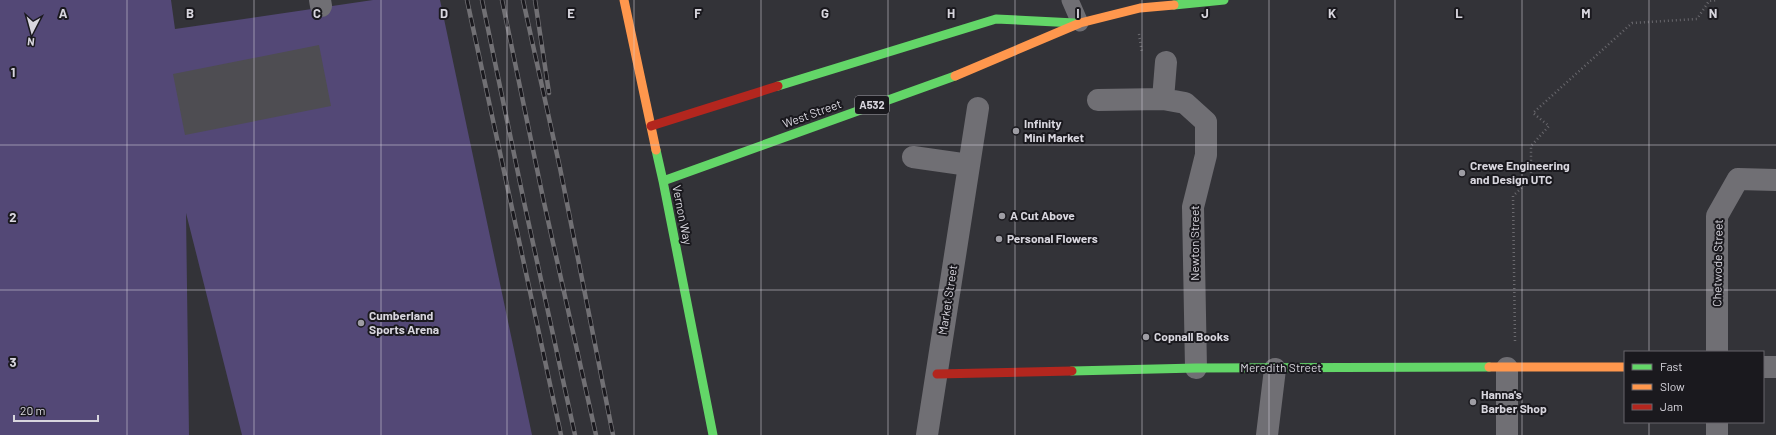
<svg xmlns="http://www.w3.org/2000/svg" width="1776" height="435" font-family="Barlow,sans-serif">
  <rect width="100%" height="100%" fill="#333338"/>
  <path fill="#534876" d="M0,0H171L175,29L373,0H440L532,435H242L186,213L189,435H0Z"/>
  <path fill="#4e4d52" d="M319,45L331,106L185,135L173,74Z"/>
  <g fill="none" stroke-linecap="round" stroke-linejoin="round">
    <path stroke="#6a696e" stroke-width="2.5" stroke-dasharray="1 3" stroke-linecap="butt" d="M1139,34L1142,53
      M1515,341L1513,196L1531,179V146L1549,126L1533,113L1632,23L1697,19L1709,1L1718,0"/>
    <path stroke="#706f74" stroke-width="17" d="M1070,0L1080,23"/>
    <path stroke="#706f74" stroke-width="22" d="M320,0L321,6
      M1163,99L1166,62
      M1098,100L1163,99L1185,103L1206,122V155L1193,207L1196,368
      M913,157L969,165
      M1717,352V216L1738,179L1776,180
      M1763,367H1776
      M1507,368V435
      M927,435L978,108
      M1267,435L1275,369
      M1717,435V422"/>
    <path stroke="#63d668" stroke-width="9" d="M1174,5L1224,0
      M778,86L996,19L1075,23
      M656,150L663,181L955,76
      M663,181L713,435
      M1072,371L1196,368L1489,367"/>
    <path stroke="#ff974d" stroke-width="9" d="M624,0L656,150
      M955,76L1080,23L1140,8L1174,5
      M1489,367H1625"/>
    <path stroke="#b3261e" stroke-width="9" d="M651,126L778,86
      M937,374L1072,371"/>
    <defs>
      <path id="rail" d="M467,0L561,435
        M482,0L524,202L575,435
        M502,0L543,198L596,435
        M523,0L560,168L613,435
        M535,0L549,93"/>
    </defs>
    <use href="#rail" stroke="#717074" stroke-width="4.5"/>
    <use href="#rail" stroke="#1a191e" stroke-width="3" stroke-dasharray="9" stroke-linecap="butt"/>
  </g>
  <path fill="none" stroke="#d8d6de" stroke-width="1" stroke-opacity="0.55" d="M127,0V435M254,0V435M381,0V435M507,0V435M634,0V435M761,0V435M888,0V435M1015,0V435M1142,0V435M1269,0V435M1395,0V435M1522,0V435M1649,0V352M0,145H1776M0,290H1776M1649,422V435"/>
  <g fill="#9e9da4" stroke="#1a191e" stroke-width="1.5">
    <circle cx="1016" cy="131" r="4"/>
    <circle cx="1462" cy="173" r="4"/>
    <circle cx="1002" cy="216" r="4"/>
    <circle cx="999" cy="239" r="4"/>
    <circle cx="361" cy="323" r="4"/>
    <circle cx="1146" cy="337" r="4"/>
    <circle cx="1473" cy="402" r="4"/>
  </g>
  <g text-anchor="middle" stroke-width="4" stroke-linejoin="round" paint-order="stroke">
    <rect fill="#1a191e" stroke="#9f9da4" stroke-width="1" x="855" y="96" width="34" height="18" rx="3"/>
    <g font-size="11" font-weight="bold" fill="#d8d6de">
      <text x="872" y="109">A532</text>
    </g>
    <g font-size="12" fill="#d8d6de" stroke="#1a191e">
      <text transform="translate(812 114) rotate(-20)" y="4">West Street</text>
      <text transform="translate(682 215) rotate(79)" y="4">Vernon Way</text>
      <text transform="translate(1195 243) rotate(-90)" y="4">Newton Street</text>
      <text transform="translate(1718 263) rotate(-89)" y="4">Chetwode Street</text>
      <text transform="translate(948 300) rotate(-81)" y="4">Market Street</text>
      <text x="1281" y="372">Meredith Street</text>
    </g>
    <g font-size="12" font-weight="bold" fill="#d8d6de" stroke="#1a191e" text-anchor="start">
      <text x="1024" y="128">Infinity<tspan x="1024" dy="14">Mini Market</tspan></text>
      <text x="1470" y="170">Crewe Engineering<tspan x="1470" dy="14">and Design UTC</tspan></text>
      <text x="1010" y="220">A Cut Above</text>
      <text x="1007" y="243">Personal Flowers</text>
      <text x="369" y="320">Cumberland<tspan x="369" dy="14">Sports Arena</tspan></text>
      <text x="1154" y="341">Copnall Books</text>
      <text x="1481" y="399">Hanna's<tspan x="1481" dy="14">Barber Shop</tspan></text>
    </g>
  </g>
  <g font-size="13" text-anchor="middle" font-weight="bold" fill="#d8d6de" stroke="#1a191e" stroke-width="4" stroke-linejoin="round" paint-order="stroke">
    <text x="63" y="18">A</text>
    <text x="190" y="18">B</text>
    <text x="317" y="18">C</text>
    <text x="444" y="18">D</text>
    <text x="571" y="18">E</text>
    <text x="698" y="18">F</text>
    <text x="825" y="18">G</text>
    <text x="951" y="18">H</text>
    <text x="1078" y="18">I</text>
    <text x="1205" y="18">J</text>
    <text x="1332" y="18">K</text>
    <text x="1459" y="18">L</text>
    <text x="1586" y="18">M</text>
    <text x="1713" y="18">N</text>
    <text x="13" y="77">1</text>
    <text x="13" y="222">2</text>
    <text x="13" y="367">3</text>
  </g>
  <rect x="1624" y="351" width="140" height="72" fill="#1a191e" stroke="#66656b"/>
  <rect x="1632" y="364" width="20" height="6" fill="#63d668" stroke="#66656b"/>
  <text x="1660" y="371" font-size="12" fill="#d8d6de">Fast</text>
  <rect x="1632" y="384" width="20" height="6" fill="#ff974d" stroke="#66656b"/>
  <text x="1660" y="391" font-size="12" fill="#d8d6de">Slow</text>
  <rect x="1632" y="404" width="20" height="6" fill="#b3261e" stroke="#66656b"/>
  <text x="1660" y="411" font-size="12" fill="#d8d6de">Jam</text>
  <g transform="translate(32 32) rotate(186)" stroke="#1a191e" stroke-width="3" paint-order="stroke">
  <path d="M0-3L7 15L0 10L-7 15Z" fill="#d8d6de"/>
  <text y="-6" font-size="11" font-weight="bold" text-anchor="middle" fill="#d8d6de">N</text>
  </g>
  <path d="M14 415v6h84v-6" fill="none" stroke="#d8d6de" stroke-width="2"/>
  <text x="20" y="415" font-size="12" fill="#d8d6de" stroke="#1a191e" stroke-width="3" paint-order="stroke">20 m</text>
</svg>
